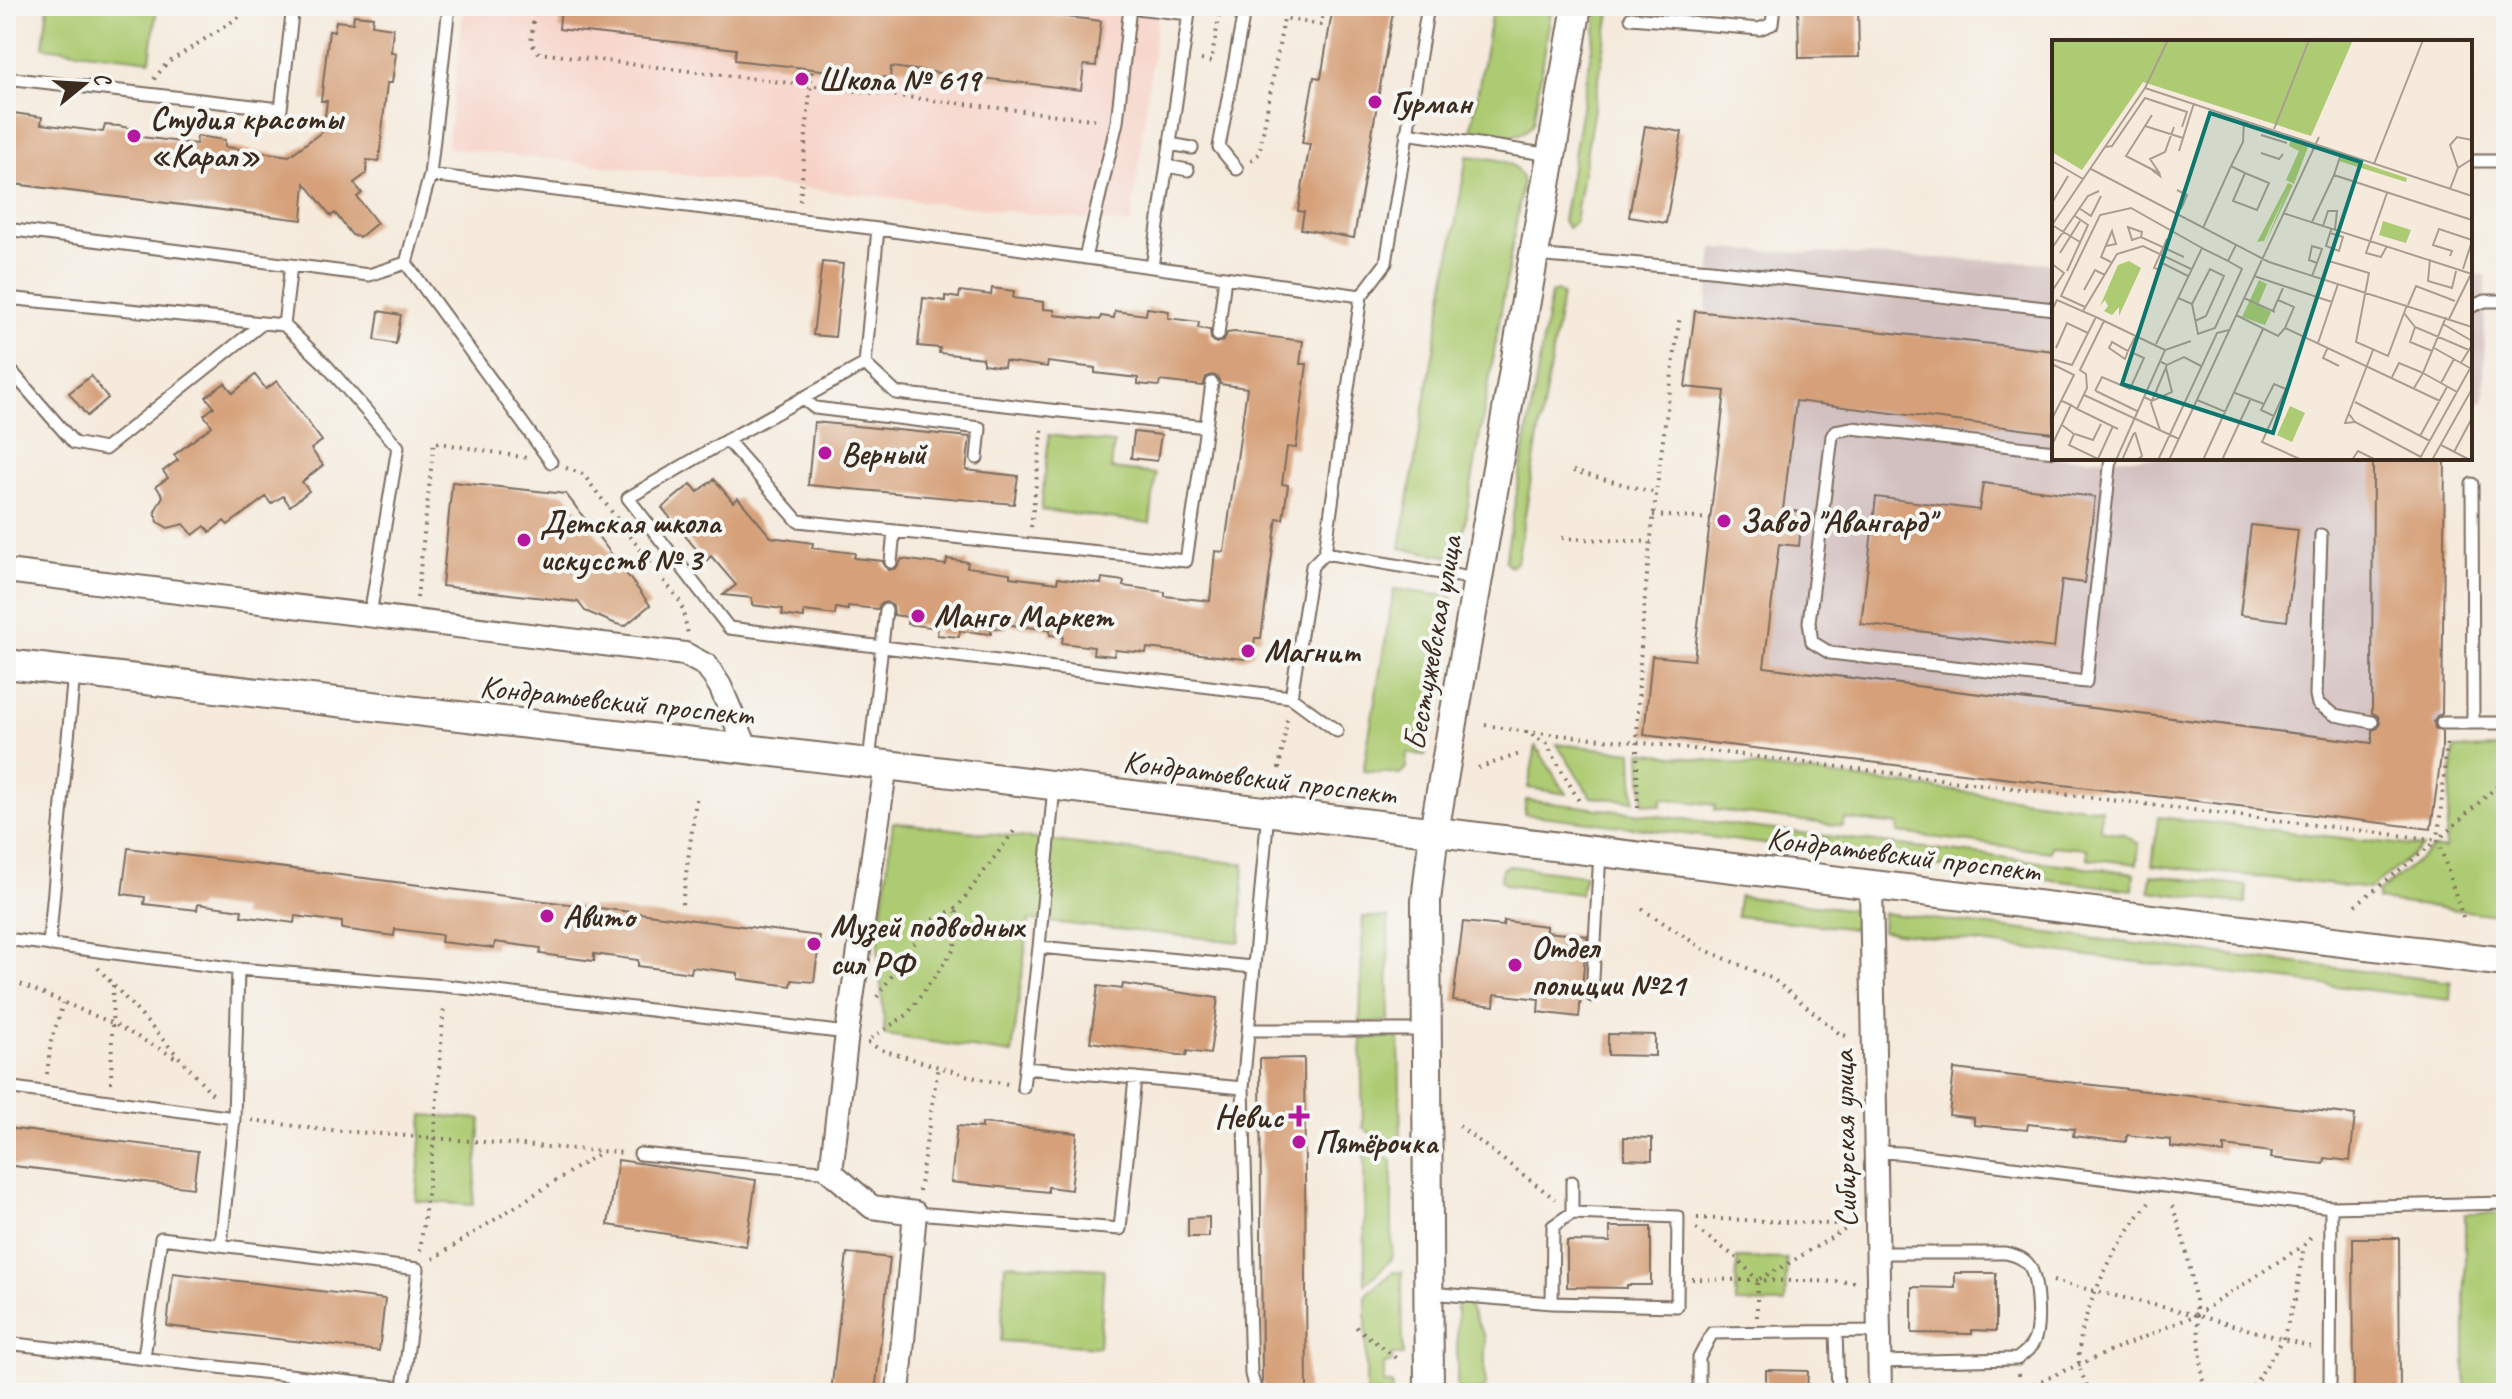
<svg xmlns="http://www.w3.org/2000/svg" width="2512" height="1399" font-family="Caveat,sans-serif">
  <rect width="100%" height="100%" fill="#f6f6f2"/>
  <filter id="ink" filterUnits="userSpaceOnUse"><feTurbulence type="fractalNoise" baseFrequency=".0125" numOctaves="2"/><feDisplacementMap in="SourceGraphic" scale="16" xChannelSelector="R" yChannelSelector="G"/><feConvolveMatrix kernelMatrix="1 2 1 2 8 2 1 2 1" color-interpolation-filters="sRGB"/></filter>
  <filter id="wash" filterUnits="userSpaceOnUse"><feTurbulence type="fractalNoise" baseFrequency=".006" numOctaves="4" result="noise"/><feDisplacementMap in="SourceGraphic" scale="32" xChannelSelector="R" yChannelSelector="G"/><feGaussianBlur stdDeviation="1.8" result="paint"/><feColorMatrix in="noise" values="0 0 0 0 0 0 0 0 0 0 0 0 0 0 0 0 0 1.4 0 .05"/><feComposite in="paint" operator="in"/></filter>
  <g filter="url(#wash)">
    <rect width="100%" height="100%" fill="#f5eadc"/>
    <path fill="#f7d1c6" d="M464,6H1159L1131,225L447,148Z"/>
    <path fill="#d2bfbf" d="M1713,249L2054,263V458H2445L2442,749L1644,735L1652,656L1694,660L1725,392L1685,387L1695,311L1706,312Z
      M2472,274L2485,275L2484,402L2470,401Z"/>
    <path fill="#adcb72" stroke="#747a48" stroke-width="2" d="M48,6H157L150,60L43,47Z
      M1493,6H1552L1533,123C1519,144 1493,134 1471,131Z
      M1599,6H1611L1575,222L1568,228L1563,221Z
      M1467,156C1489,159 1517,156 1523,182L1459,558L1400,548Z
      M1557,291L1562,295L1517,562L1510,566L1505,561L1551,294Z
      M1049,435L1114,443L1111,469L1156,474L1150,523L1041,510Z
      M1394,589L1452,597L1425,755L1407,753L1406,768L1400,774L1363,771Z
      M1557,744L1632,752L1634,801L1591,797Z
      M1536,746L1566,794L1528,788Z
      M2506,748V903L2497,915L2377,900L2378,892L2432,849H2445L2454,749Z
      M1641,752L2101,809L2100,830L2123,834L2139,844L2137,864L2087,858V849L2051,846L2050,852L1898,833L1899,825L1844,819L1843,826L1714,810L1715,805L1662,798L1661,806L1643,803Z
      M1526,800L2134,873L2133,890L1524,814Z
      M2158,817L2422,847L2370,889L2152,865Z
      M893,822L1244,864L1240,942L1029,920L1012,1054L885,1035L878,946Z
      M1509,866L1585,875L1580,894L1506,885L1501,880L1502,869Z
      M2151,875L2247,886L2246,904L2149,891Z
      M1739,896L1856,910L1865,930L1737,916Z
      M1883,913L2451,982L2450,1000L1882,931Z
      M1363,917H1388L1389,1022H1360Z
      M1361,1038H1399L1401,1148H1392L1363,1128Z
      M423,1115L481,1119L473,1205L416,1201Z
      M1364,1141L1392,1161V1259L1365,1284Z
      M2465,1213H2506V1393H2465Z
      M1737,1258L1787,1259L1785,1304L1736,1303Z
      M1005,1264L1104,1269L1099,1347L1001,1341Z
      M1393,1272H1402L1403,1355H1392V1363L1384,1364V1384H1392V1393H1366V1295Z
      M1457,1301H1466L1485,1337V1390H1457Z"/>
    <g id="blocks">
      <path fill="#d6a17a" d="M561,6H1017V11L1101,21L1096,66L1084,65L1081,90L891,67L890,78L735,60L736,49L559,29Z
        M1333,6H1394L1354,238L1301,229L1304,212L1298,211L1310,144L1302,143L1314,77L1321,78Z
        M1798,6H1858L1859,57L1799,58Z
        M354,15L373,17L372,25L393,28L391,52L396,53L392,83H387L379,161L367,160L366,174L354,183L362,193L357,197L377,223L360,237L352,235L335,213L331,216L305,183L302,220L6,183V120L13,121V113L42,117L41,124L103,132L105,125L119,126L134,129V136L196,144L197,136L225,140V147L289,156L323,131L327,101H321L329,31H334L336,21L353,23Z
        M1645,126L1682,132L1666,223L1629,217Z
        M822,262L843,264L835,337L813,335Z
        M992,288L1014,291L1013,298L1043,302V309L1055,310L1054,315L1100,320L1101,316L1114,318L1115,311L1146,315L1147,308L1169,311L1168,318L1199,322L1198,328L1210,330L1211,339L1216,343L1224,341L1227,333L1235,332L1303,341L1300,364H1307L1296,448L1287,447L1282,484L1288,485L1283,519L1277,518L1261,638H1255L1253,653L1244,659L1147,648L1146,653L1115,650L1114,656L1093,654L1094,647L1062,643L1063,636L1050,635V630L1004,624V629L991,628V634L960,631L959,637L937,635L938,628L907,624L908,617L894,615L893,606L886,602L880,604L878,609L848,606V610L836,608L835,615L804,611V618L782,615L783,609L752,605V598L723,595L736,585L711,556L706,561L662,508L691,484L698,492L714,479L733,502L738,498L771,537L813,543L812,548L855,553L854,558L883,561L884,566L889,570L897,568L902,559L946,565L947,559L968,562L967,567L1010,573V577L1057,583L1058,578L1101,584L1102,578L1124,581L1123,586L1165,592V596L1210,601L1215,551L1224,552L1247,388L1220,384L1218,377L1212,375L1206,377L1203,386L1160,381L1159,386L1138,384V378L1095,373V368L1048,362L1047,367L1005,361L1004,367L983,364V358L939,353L940,348L918,346L923,298L945,301V296L959,298L960,291L991,295Z
        M379,311L401,315L396,344L375,340Z
        M1695,311L2054,351V433L1796,401L1783,510L1802,512L1799,546L1779,544L1764,667L2372,743V730L2378,728L2380,723L2378,716L2372,713L2373,458H2445L2442,714L2437,716L2434,722L2435,728L2442,732V749L2431,829L1644,735L1652,656L1694,660L1725,391L1685,387Z
        M255,375L266,389L277,381L322,441L311,449L323,465L302,482L309,491L290,506L283,496L271,504L266,497L228,525L224,521L210,532L205,526L193,535L184,524L168,528L158,522L155,511L163,496L156,486L168,478L163,471L178,460L174,455L212,426L204,415L214,407L206,397L225,383L233,393Z
        M91,376L108,398L87,416L69,393Z
        M814,422L970,437L966,470L1018,476L1014,504L808,485Z
        M1134,432L1161,435L1157,461L1131,458Z
        M452,482L566,494L650,605L625,626L616,624L585,611L578,602L442,586Z
        M1983,483L2095,497L2084,583L2062,580L2054,648L1861,624L1876,497L1979,510Z
        M2251,525L2298,530L2287,621L2240,615Z
        M128,848L820,936L814,982L792,980L791,986L738,979V973L692,967L691,973L638,966V960L594,954V961L540,954L541,948L495,942L494,948L441,942L442,935L395,929L394,936L342,929V922L295,916L294,923L241,916L242,910L198,904L197,910L144,904L145,897L122,894Z
        M1504,921L1546,926V932L1587,936L1579,1017L1538,1012L1539,999L1495,994L1494,1006L1453,1001L1463,922L1503,926Z
        M1123,984L1218,998L1210,1054L1187,1051L1186,1056L1090,1042L1098,986L1122,989Z
        M1608,1034L1655,1035V1056L1608,1055Z
        M1304,1058L1307,1393H1264L1262,1383L1260,1059Z
        M1954,1069L2355,1115L2350,1161L2325,1158L2324,1164L2271,1158L2272,1152L2224,1146V1153L2171,1147V1140L2127,1135L2126,1142L2073,1136L2074,1129L2028,1124L2027,1130L1974,1125V1118L1949,1115Z
        M982,1123L1077,1133L1071,1190L1048,1187V1192L951,1182L957,1126L982,1128Z
        M6,1128L198,1151L193,1188L6,1165Z
        M1624,1137L1652,1138V1160L1624,1159Z
        M618,1160L756,1180L746,1246L608,1225Z
        M1209,1217V1237H1188V1218Z
        M1610,1227H1651V1285H1627V1288L1567,1287V1241L1610,1242Z
        M2353,1238H2399L2400,1393H2354Z
        M847,1253L890,1258L875,1393H831Z
        M173,1273L385,1299L379,1351L167,1326Z
        M1955,1273H1996V1331L1972,1330V1334L1912,1333V1287L1955,1288Z
        M1766,1370L1808,1371L1807,1393H1766Z"/>
    </g>
  </g>
  <g filter="url(#ink)">
    <use href="#blocks" fill-opacity="0" stroke="#7c6d60" stroke-width="2"/>
    <g fill="none" stroke-linecap="round" stroke-linejoin="round">
      <defs>
        <path id="service" d="M1118,6L1189,14
          M1631,18L1759,29L1772,24L1774,6
          M6,78L281,109L293,6
          M1406,133L1551,155
          M1170,144L1192,148
          M2472,161H2506
          M1167,166L1188,170
          M1237,169L1219,147L1245,6
          M430,175L878,229L1361,296L1325,553L1476,579
          M6,229L369,275L406,263L551,462
          M878,229L865,364L727,440L628,498L729,628L1291,697L1312,566L1325,553
          M1534,255L1711,270L2054,309
          M1085,258L1117,122L1130,7
          M406,263L430,175L449,6
          M291,265L284,325L325,364L398,447L370,615
          M1152,267L1190,6
          M1361,296L1386,263L1428,6
          M6,298L284,325
          M2470,307L2485,301H2506
          M1218,335L1225,277
          M6,365L74,443L105,449L263,323
          M802,398L815,408L980,428L977,458
          M1206,427L1212,383
          M727,440L798,521L1186,561L1206,427L896,393L865,364
          M2054,451L1852,428L1835,431L1832,436L1809,622L1812,642L1830,653L2086,682L2111,458
          M2472,484L2473,723
          M2321,535L2316,695L2318,704L2335,715L2372,722
          M891,562L894,531
          M1291,697L1337,731
          M2442,723H2506
          M869,762L886,610
          M6,939L238,969L445,986L847,1033
          M49,945L74,673
          M1039,947L1253,967
          M1592,996L1600,852
          M1250,1030H1425
          M1025,1068L1243,1088
          M6,1087L234,1118
          M1023,1087L1039,947L1054,787
          M1875,1152L1901,1153L2331,1207
          M640,1154L831,1172
          M1572,1182V1213
          M915,1213L1120,1229L1135,1078
          M221,1245L234,1118L238,969
          M1877,1253H2005C2014,1255 2022,1257 2028,1264C2038,1275 2039,1320 2036,1334C2034,1346 2026,1352 2017,1359L1879,1362
          M1429,1293L1552,1303L1677,1306L1678,1217L1572,1213L1553,1226L1552,1303
          M1836,1331L1838,1393
          M6,1343L403,1388L418,1269L161,1238L144,1357
          M1256,1393L1251,1374L1243,1088L1268,812
          M1699,1393V1358L1712,1333L1878,1331
          M2330,1393L2331,1207L2506,1203"/>
        <path id="minor" d="M6,571L685,654L707,666L720,686L747,749
          M886,765L847,1033L831,1172L872,1207L915,1213L898,1393
          M1871,884L1880,1393"/>
        <path id="tertiary" d="M6,664L886,765L2506,962
          M1429,1393L1426,901L1434,832L1577,6"/>
      </defs>
      <use href="#service" stroke="#7c6d60" stroke-width="15"/>
      <use href="#minor" stroke="#7c6d60" stroke-width="26"/>
      <use href="#tertiary" stroke="#7c6d60" stroke-width="32"/>
      <path stroke="#7c6d60" stroke-width="4" stroke-dasharray="2 6" stroke-linecap="butt" d="M535,6L531,43L539,53L1099,120
        M1201,60L1211,62L1221,6
        M154,79L166,64L256,6
        M1251,160L1259,154L1284,18L1321,25L1324,6
        M800,201L812,69
        M566,468L583,474L681,603L688,634
        M1573,471L1656,493
        M1653,515L1710,519
        M1031,527L1043,424
        M1562,538L1651,542
        M417,598L434,442L527,458
        M1485,725L1526,732L1546,743L1579,801
        M1526,732L1636,742L2438,840
        M1478,768L1523,753
        M1279,769L1288,715
        M1638,808C1632,643 1658,478 1680,315
        M682,904L697,793
        M2355,905L2438,840L2447,741
        M1642,909L1705,950L1773,979L1840,1034L1850,1037
        M2463,918L2438,840L2506,778
        M98,968L216,1098
        M6,978L112,1023L178,1059
        M877,997L930,921L957,908L1014,831
        M871,1038L907,1015L955,948L957,908
        M868,1042L879,1049L979,1079L1008,1084
        M47,1074L51,1042L63,1003
        M111,1083L113,985
        M252,1120L317,1129L625,1153
        M1459,1126L1555,1199
        M919,1191L938,1066
        M2172,1206C2196,1265 2198,1330 2204,1393
        M1697,1218L1856,1225
        M1696,1229L1737,1258L1757,1280
        M420,1251L434,1138L444,1005
        M433,1259L601,1152
        M1692,1279L1855,1282
        M2053,1281L2196,1315L2312,1347
        M1757,1317V1280L1786,1265L1849,1227
        M1356,1327L1397,1359
        M2018,1374L2020,1393
        M2012,1393L2196,1315L2304,1245L2313,1235
        M2090,1393C2087,1384 2080,1373 2079,1363C2075,1317 2119,1237 2149,1203
        M2249,1393L2283,1339L2296,1296L2304,1245"/>
      <use href="#service" stroke="#fff" stroke-width="11"/>
      <use href="#minor" stroke="#fff" stroke-width="22"/>
      <use href="#tertiary" stroke="#fff" stroke-width="28"/>
    </g>
  </g>
  <g fill="#b5179e" stroke="#f6f6f2" stroke-width="3">
    <circle cx="802" cy="79" r="8"/>
    <circle cx="1375" cy="102" r="8"/>
    <circle cx="134" cy="136" r="8"/>
    <circle cx="825" cy="453" r="8"/>
    <circle cx="1724" cy="521" r="8"/>
    <circle cx="524" cy="540" r="8"/>
    <circle cx="918" cy="616" r="8"/>
    <circle cx="1248" cy="651" r="8"/>
    <circle cx="547" cy="916" r="8"/>
    <circle cx="814" cy="944" r="8"/>
    <circle cx="1515" cy="965" r="8"/>
    <path d="M1295 1104h8v8h8v8h-8v8h-8v-8h-8v-8h8z"/>
    <circle cx="1299" cy="1142" r="8"/>
  </g>
  <g text-anchor="middle" stroke-width="8" stroke-linejoin="round" paint-order="stroke">
    <g font-size="32" font-weight="bold" fill="#3b2a1e" stroke="#f6f6f2" text-anchor="start">
      <text x="818" y="90">Школа № 619</text>
      <text x="1391" y="113">Гурман</text>
      <text x="150" y="129">Студия красоты<tspan x="150" dy="37">«Карал»</tspan></text>
      <text x="841" y="464">Верный</text>
      <text x="1740" y="532">Завод "Авангард"</text>
      <text x="540" y="533">Детская школа<tspan x="540" dy="37">искусств № 3</tspan></text>
      <text x="934" y="627">Манго Маркет</text>
      <text x="1264" y="662">Магнит</text>
      <text x="563" y="927">Авито</text>
      <text x="830" y="937">Музей подводных<tspan x="830" dy="37">сил РФ</tspan></text>
      <text x="1531" y="958">Отдел<tspan x="1531" dy="37">полиции №21</tspan></text>
      <text x="1283" y="1127" text-anchor="end">Невис</text>
      <text x="1315" y="1153">Пятёрочка</text>
    </g>
    <g font-size="32" fill="#3b2a1e" stroke="#f6f6f2">
      <text transform="translate(1432 643) rotate(-80)" y="11">Бестужевская улица</text>
      <text transform="translate(617 700) rotate(6)" y="11">Кондратьевский проспект</text>
      <text transform="translate(1260 777) rotate(7)" y="11">Кондратьевский проспект</text>
      <text transform="translate(1904 854) rotate(7)" y="11">Кондратьевский проспект</text>
      <text transform="translate(1844 1139) rotate(-91)" y="11">Сибирская улица</text>
    </g>
  </g>
  <g transform="translate(2052 40)">
    <rect width="420" height="420" fill="#f5eadc"/>
    <path d="M0,0H301L259,96L91,42L30,130L0,112ZM239,99L256,107L242,144L234,140L247,111L237,106ZM289,116L355,138L354,142L287,121ZM236,143L241,145L211,208L236,149L212,201L205,202ZM331,181L359,190L354,203L327,195ZM77,221L89,228L67,276V267L60,275L52,271L56,266L53,260L48,266L66,225ZM207,240L215,244L206,265L219,272L213,285L190,277ZM238,366L253,373L240,402L225,395Z" fill="#adcb72"/>
    <path fill="none" stroke="#ab9d90" stroke-width="2" d="M93,48L420,156M93,48L116,0M100,75L74,116L107,133L108,136L100,130M93,86L131,98M222,89L257,0M209,95L235,103M53,107L60,106L93,58L135,72L130,87M127,111L142,63M209,113L227,119L231,114M289,114L282,135L420,180M0,121L31,139M322,124L371,0M179,126L191,102L192,80M406,128L398,105L405,97L420,100M39,129L217,222L420,287M108,134L98,119L113,112L122,87M398,149L406,128L420,119M125,150L135,155L129,169M335,153L314,213L329,217L335,206M0,163L16,136M27,168L39,176L49,156M231,173L420,234M260,182L282,135M0,185L93,48M0,185L28,202M271,186L276,171H285L283,189M151,188L179,126L193,133L217,143L205,170L181,161L193,133M278,193L291,197L287,211L274,206L278,193L280,188M89,197L90,192L76,187L80,200L89,197L132,217M54,206L64,204L60,191L49,217L59,222M0,208L36,156L47,151M8,213L28,181M398,216L400,211L381,205L387,189L420,200M113,217L107,229L102,228L115,199M378,219L376,241L400,248L404,231M110,223L136,236M0,224L12,233L0,251M411,229L420,201M15,231L36,185L23,176M202,236L280,262M260,236L265,223L270,209L260,206L257,220L265,223M272,238L277,221L317,233L304,302L336,316L355,265M32,250L43,230L53,235M126,258L140,264L146,294L163,288L190,229L176,221M192,258L223,272M226,260L242,267L233,288M140,264L158,229L172,236L154,276L143,281M356,265L364,246L403,261M33,267L9,256L48,175L79,168L150,208M0,270L5,260L44,277L20,325L0,319M31,271L65,214L91,206L139,229M221,271L231,248M352,273L363,287L417,310M184,275L226,296L233,288L388,361M44,277L113,310M397,279L419,234M391,284L420,301M363,287L358,302L380,311M266,303L286,244M104,304L150,208L176,221L184,205M276,307L271,318L287,326M4,308L15,283L36,293M382,308L409,323M76,311L73,319L57,308L60,302L76,311L84,295M109,322L115,325L132,317L149,326M0,324L22,335L0,379M418,328L409,323L420,305M340,337L347,323L371,333L394,277M389,343L402,319M362,348L371,333L405,352M43,351L50,337L78,349L92,318L79,312M44,351L85,371M183,353L212,364M32,355L127,399M92,357L100,361L120,352L114,328M145,360L174,372M303,362L378,401M19,365L25,369L35,348L34,334L28,330L52,281M25,369L66,389M297,374L303,382L369,417M222,376L209,370L222,344L234,349L210,402L250,420M303,382L293,383L321,310M10,385L22,394L17,405L46,419L61,386M108,390L99,363L115,325M83,392L90,416L85,420M23,394L41,400L49,384M368,396L395,347M0,405L19,365L10,361M389,405L418,420M402,412L420,378M64,420L113,310L139,301M70,420L82,393M106,420L165,293L177,290M117,420L267,97M151,420L211,289M170,420L199,358M300,420L306,411L324,420M367,420L420,325M380,420L420,349"/>
    <path fill="#0f766e" fill-opacity="0.15" stroke="#0f766e" stroke-width="4" d="M158,73L309,122L221,393L70,344Z"/>
    <rect width="420" height="420" fill="none" stroke="#3b2a1e" stroke-width="4"/>
  </g>
  <rect width="2512" height="1399" fill="none" stroke="#f6f6f2" stroke-width="32"/>
  <g transform="translate(84 84) rotate(72)" stroke="#f6f6f2" stroke-width="6" paint-order="stroke">
  <path d="M0-6L14 30L0 20L-14 30Z" fill="#3b2a1e"/>
  <text y="-12" font-size="22" font-weight="bold" text-anchor="middle" fill="#3b2a1e">С</text>
  </g>
</svg>
